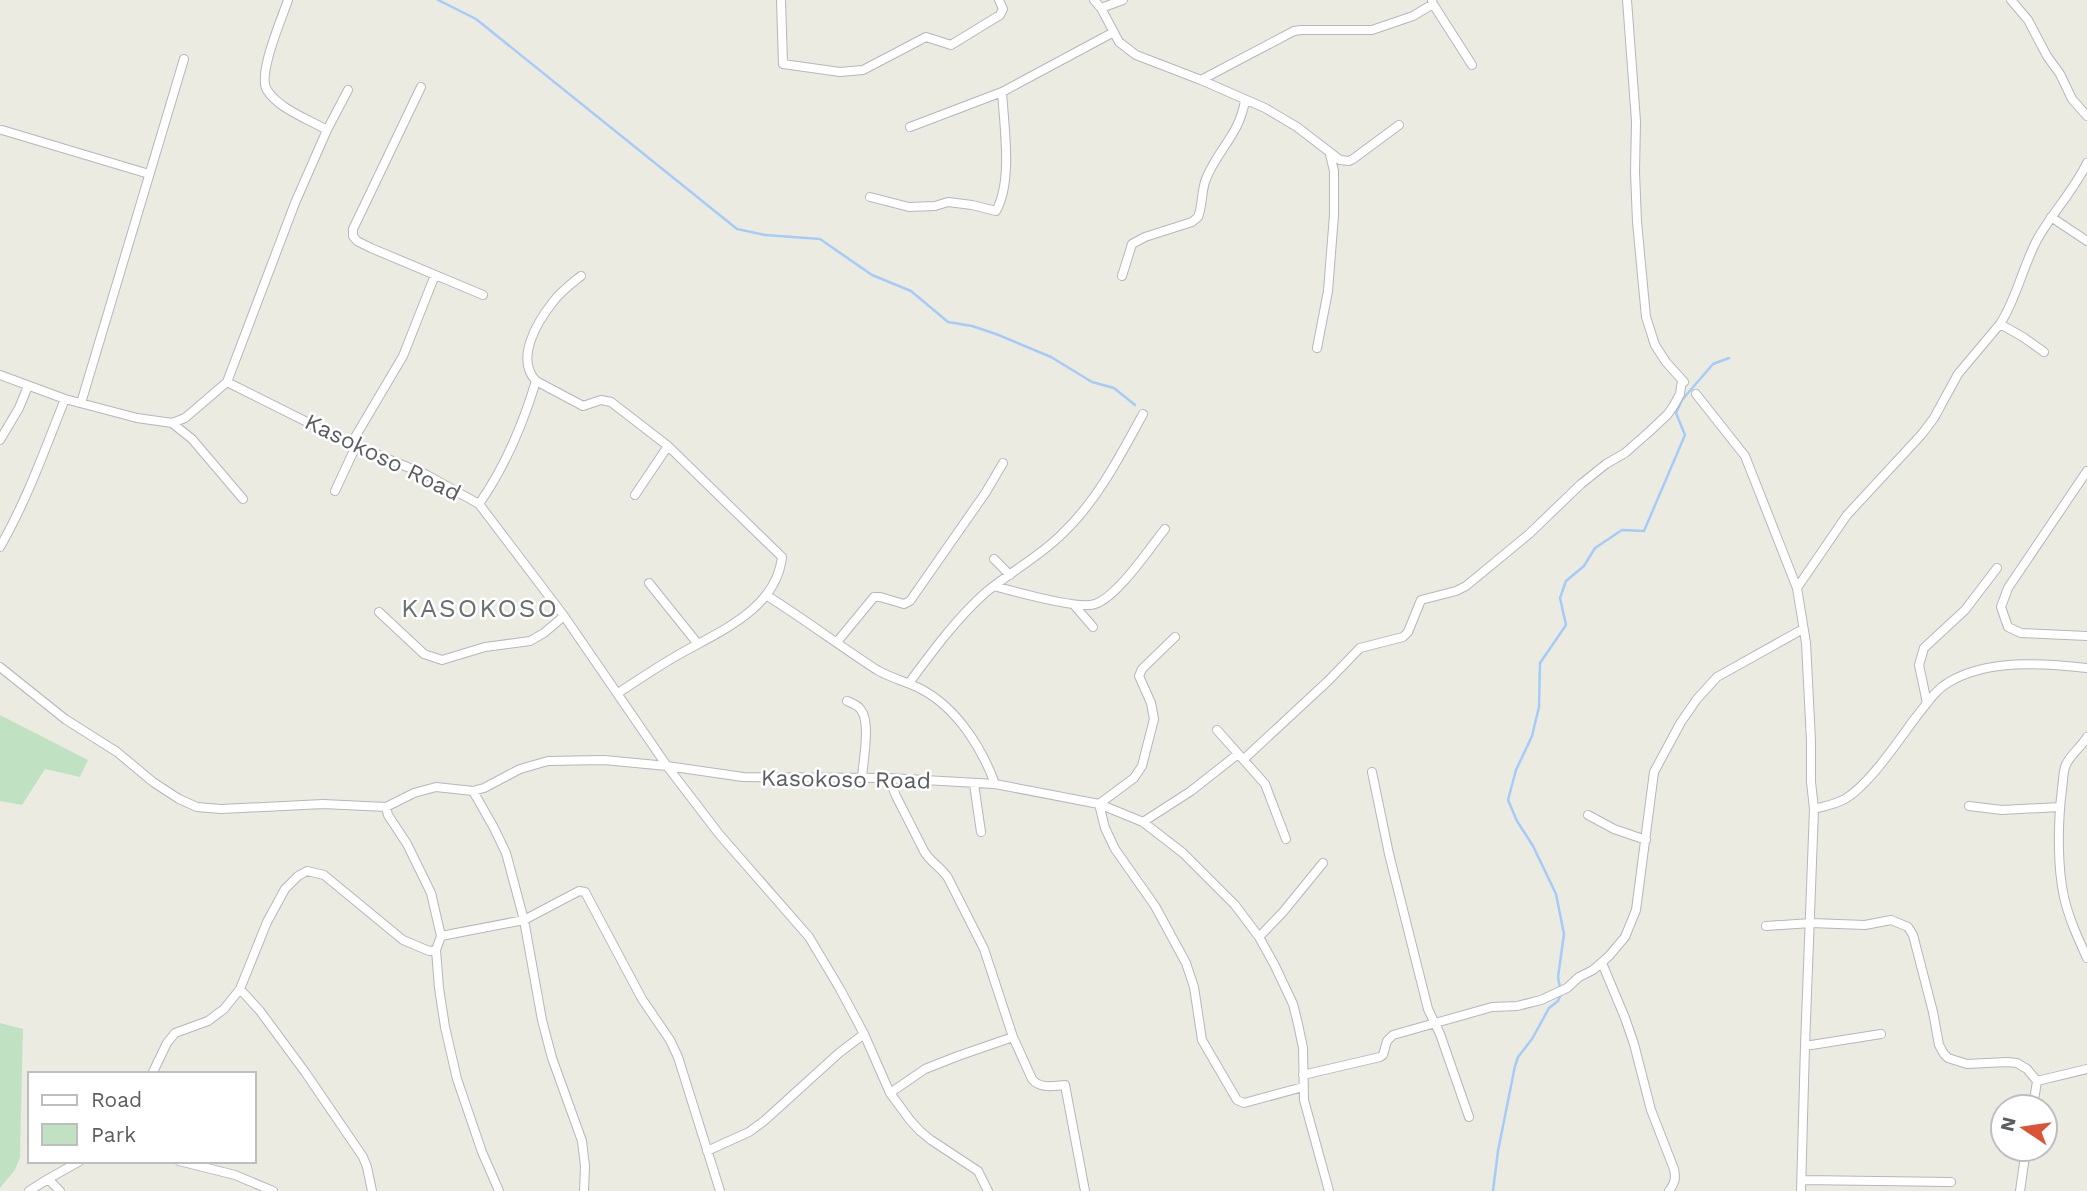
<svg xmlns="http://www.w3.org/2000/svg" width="2087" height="1191" font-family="'Work Sans',sans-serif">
  <rect width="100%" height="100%" fill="#ecebe2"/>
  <path fill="#c0e2c3" d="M0,715L88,760L80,777L45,769L22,805L0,801Z
    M0,1023L23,1029L20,1157L15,1170L0,1188Z"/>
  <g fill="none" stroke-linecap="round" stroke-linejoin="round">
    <path stroke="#a5ccf8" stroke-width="2.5" d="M438,0L476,19L737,229L765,235L820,239L872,275L911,291L948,322L972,326L996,334L1051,357L1092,382L1114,388L1135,405
      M1493,1191L1498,1151L1515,1066L1518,1057L1532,1039L1549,1008L1558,1001L1561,994L1558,977L1564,934L1556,894L1533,846L1517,821L1508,800L1516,770L1532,736L1539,707L1540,663L1566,625L1560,598L1566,581L1584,566L1595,548L1622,530L1644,531L1685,435L1676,413L1682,400L1713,364L1729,358"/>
    <defs>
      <path id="street" d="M288,0C282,18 257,75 267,90C279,109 308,119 327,130
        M781,0L783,64L840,72L863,70L926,37L951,45L1000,15L1003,9L999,0
        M1094,0L1101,8L1119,42L1136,55L1201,80L1265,108L1297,127L1340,160L1349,161L1353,159L1399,125
        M1432,0L1433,4L1472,65
        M1627,0L1636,121L1635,172L1637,222L1646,317L1655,345L1666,362L1684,382
        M2011,0L2028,20L2047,56L2060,74L2072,99L2087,116
        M1101,8L1123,0
        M1201,80L1294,31L1301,30H1372L1413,16L1433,4
        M421,87L353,229V236L357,241L371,248L483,295
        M910,127L1002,92L1112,33
        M2,130L149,174
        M870,197L909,207L935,206L948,202L972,205L996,211C1013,181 1004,126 1002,92
        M2051,217L2087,241
        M1122,276L1132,244L1145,237L1192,222L1198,217C1203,205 1201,191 1206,179C1218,149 1240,134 1245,100
        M2000,324L2023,337L2044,352
        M1317,348L1328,291L1334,215V171L1330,154
        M0,375L65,399L137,418L172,423L185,418L227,382L351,444L427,475L479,504L564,616L667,766L743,777L889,778L995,784L1099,804L1143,822L1183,853L1235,905L1259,937L1274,964L1293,1004L1298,1024L1303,1048L1304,1100L1329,1191
        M536,381L583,406L601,400L611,402L668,446L782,557C776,610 718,632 678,655C657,667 638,680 618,693
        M227,382L295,203L327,130L348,90
        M1696,394L1745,456L1797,588L1806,643L1811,741V782L1814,809C1825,806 1836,804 1845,799C1870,784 1898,741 1916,717C1926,705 1935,690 1949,682C1988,659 2043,663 2087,668
        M81,403L184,59
        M172,423L192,439L243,499
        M0,440L19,408L28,386
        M351,444L403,356L435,275
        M2087,471L2008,588L2001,607L2008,627L2021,633L2087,636
        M335,491L356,446
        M635,495L668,446
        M479,504C505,467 523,424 536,381C515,359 537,322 553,302C560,292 571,284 581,276
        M0,547C27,500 45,449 65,399
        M994,559L1010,575
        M649,583L698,644
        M994,586C1012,591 1080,610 1095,604C1118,596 1149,549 1165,529
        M1797,588L1847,515L1922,434L1934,418L1958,374L2000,324C2017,298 2023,265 2038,238C2053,212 2074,190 2087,163
        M766,595C804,619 840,646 877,670C891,678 907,682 921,689C957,708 982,748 995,784
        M1074,605L1093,627
        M379,612L424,654L442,660L485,647L530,641L544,633L564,616
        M1175,637L1142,669L1139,676L1151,703L1154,719L1142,766L1134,778L1099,804L1105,828L1115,849L1155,906L1186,963L1194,987L1202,1040L1237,1100L1244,1103L1303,1087
        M837,642L874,597H880L904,604L910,601L986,492L1003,463
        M0,667L65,719L117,752L153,782L179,799L197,807L221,809L323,804L386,807L414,793L436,787L473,791L484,788L520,769L548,761L604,760L667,766L719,834L809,937L840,989L864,1034L890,1093L910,1120L920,1131L931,1140L978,1171L988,1191
        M909,683C932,652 956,619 985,593C1010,572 1039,557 1062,534C1097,501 1120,456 1143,414
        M847,701C852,703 858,705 861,710C871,723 863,761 862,778
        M1927,703L1919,665L1924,648L1965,610L1997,568
        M1217,730L1265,784L1286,839
        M2087,737C2081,748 2069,755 2065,767C2063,774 2063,782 2062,789C2058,820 2057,866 2064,897C2069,919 2078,938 2087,958
        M1244,759L1328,681L1360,648L1403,637L1408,632L1421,600L1456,591L1466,586L1529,534L1581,484L1606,464L1625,453L1650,431L1668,414L1674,405L1680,394L1682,380
        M1372,772L1389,854L1428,1009L1440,1034L1469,1117
        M889,778L896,796L924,851C930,862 941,867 948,878L984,949L1013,1037
        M974,784L981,832
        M473,791L494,828L506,853L524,920L542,1020L552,1058L582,1141L585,1166L584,1191
        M1969,806L2002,810L2060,807
        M386,807L388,815L407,844L431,893L441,936L436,950L439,988L445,1027L457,1079L482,1152L499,1191
        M1588,815L1614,829L1646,840
        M1143,822L1191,791L1238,754
        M1766,926L1811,923L1865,925L1891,920L1908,927L1913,935L1933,1012L1939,1045L1944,1054L1948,1058L1967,1064L2007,1062L2017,1063L2027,1069L2037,1081L2087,1069
        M441,936L524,920L579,891L585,892L642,999L670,1040L678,1057L720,1191
        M1259,937L1283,912L1323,863
        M1602,963L1625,1018L1634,1044L1651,1110L1674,1169C1676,1178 1675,1183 1669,1191
        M240,989L260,1011L305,1072L363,1157L367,1167L372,1191
        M1805,1046L1881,1034
        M152,1074L167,1043L175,1033L208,1021L224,1009L240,989L267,922L285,889L298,876L307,871L324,875L403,940L429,951L436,950
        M1303,1075L1380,1057L1383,1055L1387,1041L1393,1035L1492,1007L1517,1006L1541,1000L1567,988L1579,977L1593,970L1609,956L1625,937L1636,910L1654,772L1681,722L1697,699L1717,677L1803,629
        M890,1093L925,1069L958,1056L1013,1037L1032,1079C1040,1089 1053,1086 1065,1085L1085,1191
        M2033,1107L2037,1081
        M707,1151L749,1132L764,1121L839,1053L864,1034
        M179,1161L235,1175L273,1191
        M48,1179L80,1161
        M1803,1180L1951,1182
        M29,1191L48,1179L60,1191
        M1801,1191L1805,1046L1814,809
        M2020,1191L2026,1149"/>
    </defs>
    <use href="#street" stroke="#b4b7bb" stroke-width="10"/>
    <use href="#street" stroke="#fff" stroke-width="8"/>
  </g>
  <g text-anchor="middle" stroke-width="5" stroke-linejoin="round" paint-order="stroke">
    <g font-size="23" fill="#5a5d62" stroke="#fff">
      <text transform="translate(383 457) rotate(26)" y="8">Kasokoso Road</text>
      <text transform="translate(846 779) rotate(1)" y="8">Kasokoso Road</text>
    </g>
    <g font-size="26" letter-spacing="2" fill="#6b6f73" stroke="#fff">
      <text x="480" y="617">KASOKOSO</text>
    </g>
  </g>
  <rect x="28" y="1072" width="228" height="91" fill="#ffffff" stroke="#bdbec0" stroke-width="2"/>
  <rect x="42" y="1095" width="35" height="10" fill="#ffffff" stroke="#bdbec0" stroke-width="2"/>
  <text x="91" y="1107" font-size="21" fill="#5a5d62">Road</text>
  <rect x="42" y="1124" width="35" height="21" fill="#c0e2c3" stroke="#bdbec0" stroke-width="2"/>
  <text x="91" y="1142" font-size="21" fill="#5a5d62">Park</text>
  <g transform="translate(2024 1128) rotate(283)"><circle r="33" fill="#ffffff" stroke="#bdbec0" stroke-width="2"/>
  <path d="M0-5L12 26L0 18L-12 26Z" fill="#dc5438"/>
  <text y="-10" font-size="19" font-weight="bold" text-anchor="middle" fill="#5a5d62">N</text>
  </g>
</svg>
